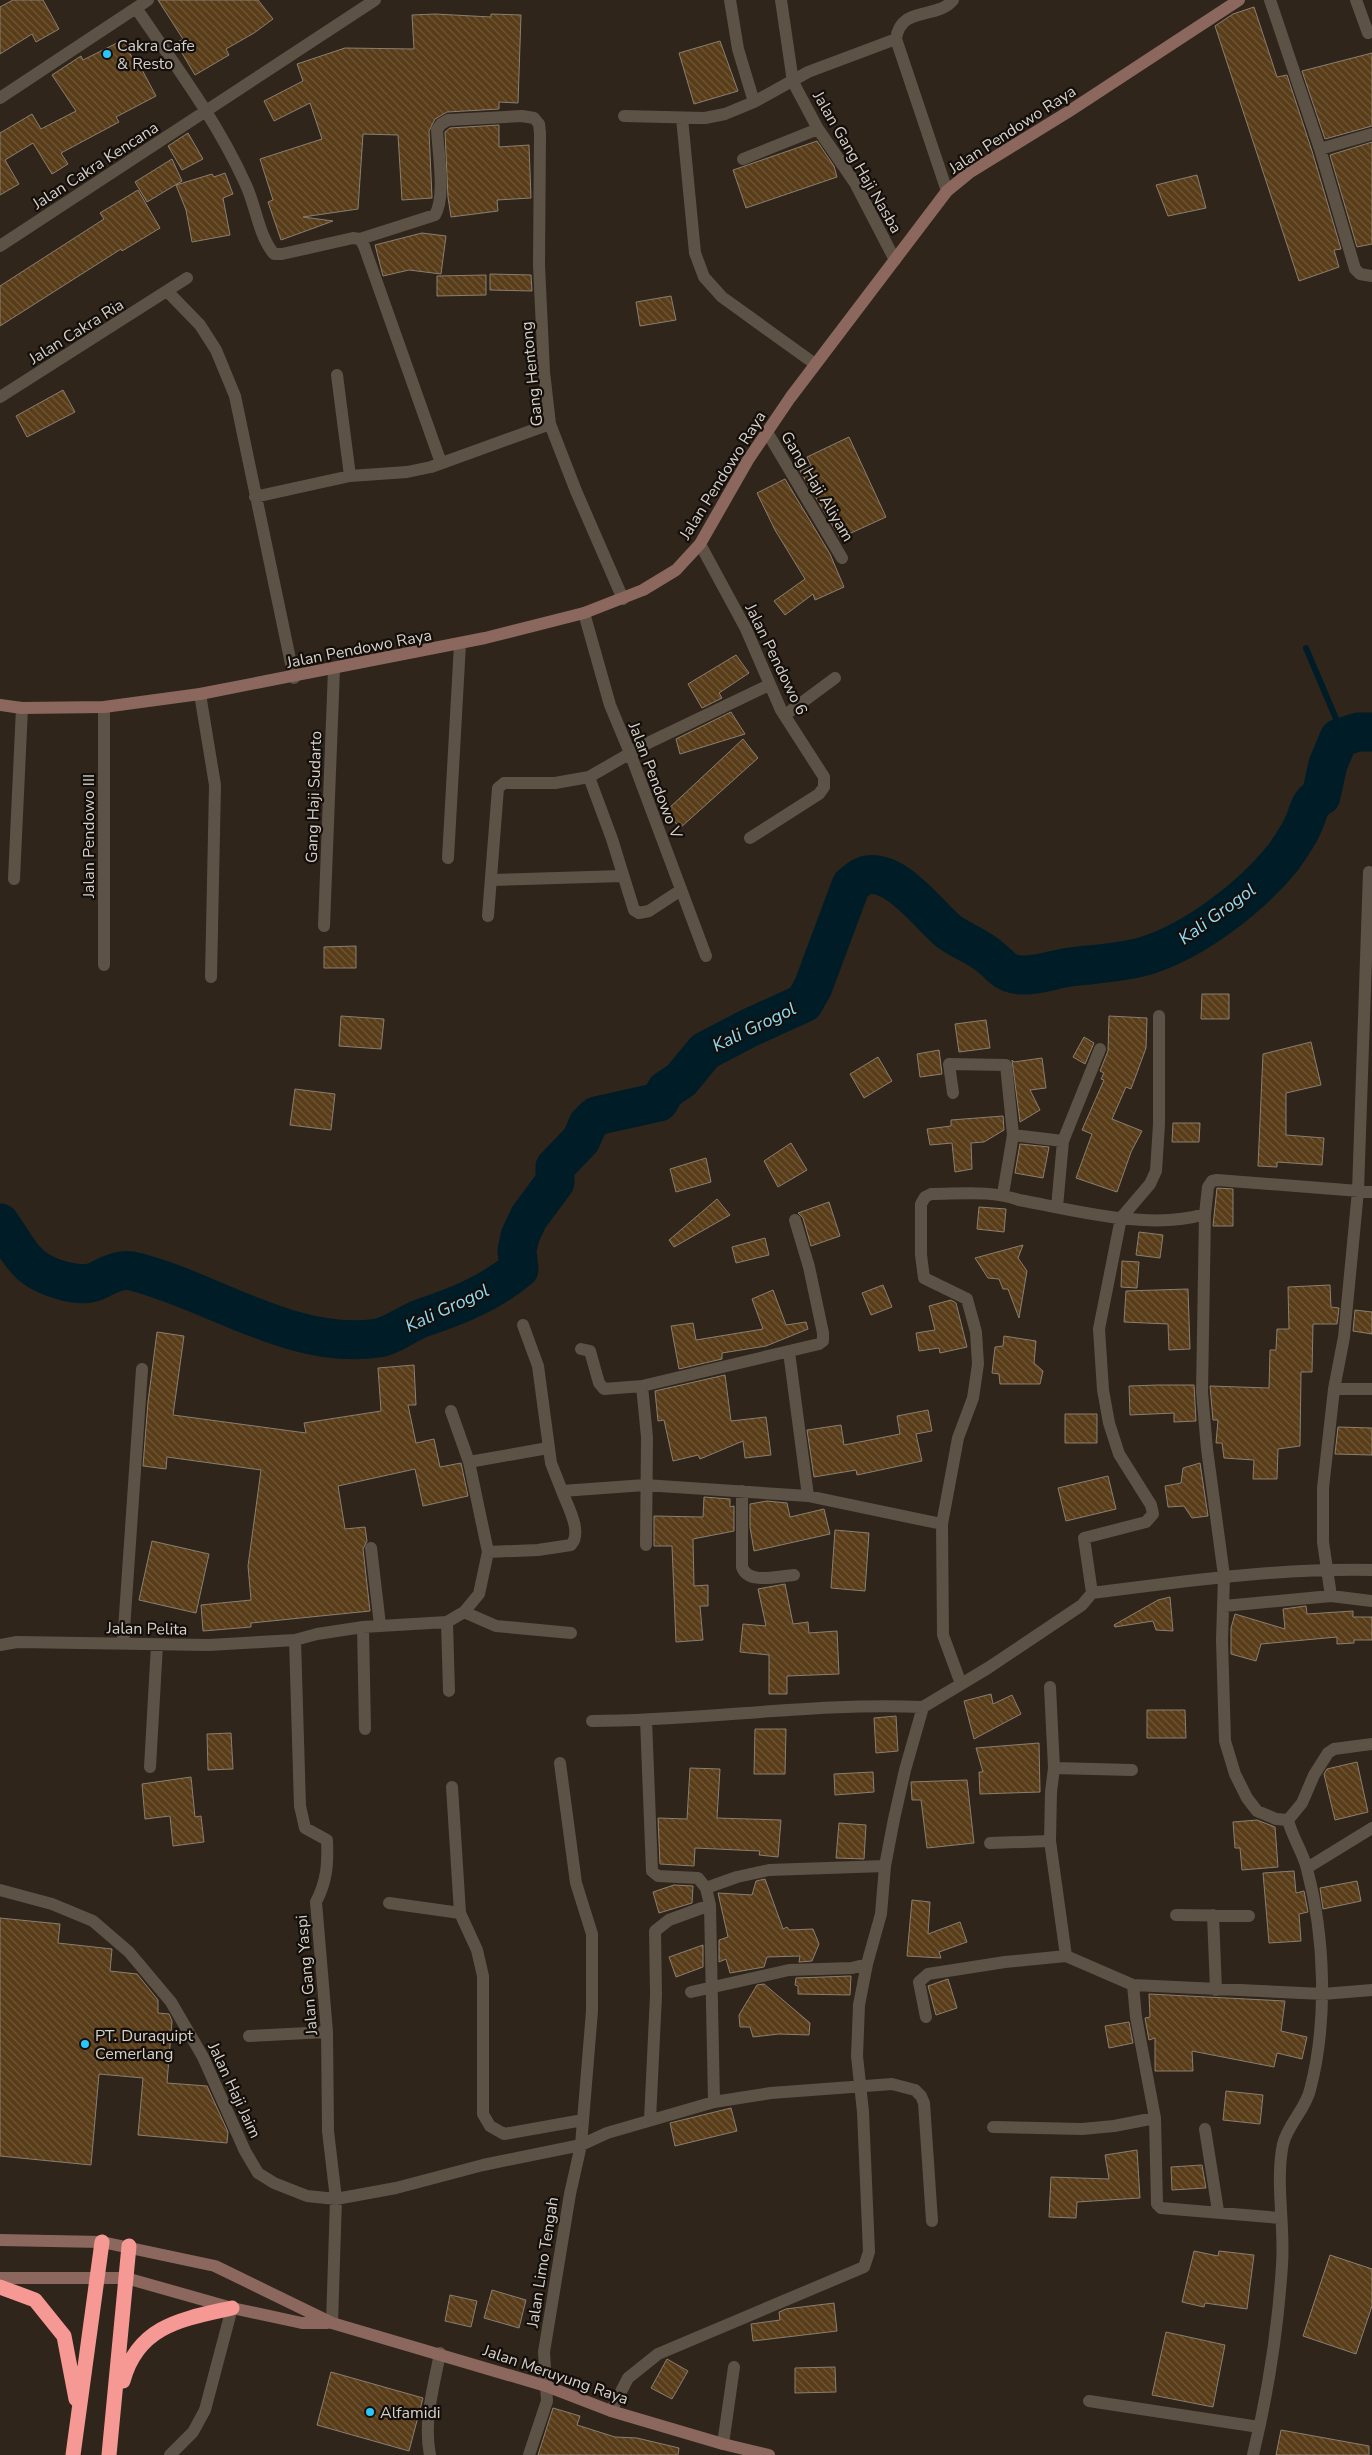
<svg xmlns="http://www.w3.org/2000/svg" width="1372" height="2455" font-family="'Nunito Sans',sans-serif">
  <defs>
    <pattern id="building-back-hatch" width="6" height="6" patternUnits="userSpaceOnUse" patternTransform="scale(1.25)"><rect width="6" height="6" fill="#593d19"/><path d="M-1 5l2 2M0 0l6 6M5-1l2 2" fill="none" stroke="#705839"/></pattern>
  </defs>
  <rect width="100%" height="100%" fill="#2f251b"/>
  <g fill="none" stroke-linecap="round" stroke-linejoin="round">
    <path stroke="#001d27" stroke-width="6" d="M1306,648L1337,721L1346,736"/>
    <path stroke="#001d27" stroke-width="39" d="M0,1223C22,1254 24,1270 64,1281C72,1283 86,1285 94,1282C108,1276 120,1267 136,1272C214,1292 294,1351 378,1338C392,1336 408,1323 422,1318C458,1306 490,1293 519,1269L517,1251L520,1236L529,1217L555,1182V1167L581,1140L588,1124L596,1116L659,1102L666,1090L681,1080L705,1051L749,1028L804,1003L813,987L851,885C855,882 861,876 867,875C897,870 928,914 948,931C961,941 978,946 990,957C1002,966 1004,974 1021,975C1038,976 1054,969 1070,967C1095,964 1120,963 1145,956C1194,941 1249,899 1282,859C1290,848 1299,835 1304,823C1309,812 1308,803 1321,796L1328,764L1339,738L1358,732H1372"/>
  </g>
  <path fill="url(#building-back-hatch)" stroke="#8a7e71" d="M13,0H43L59,29L36,42L32,34L0,54V7Z
    M158,0H258L273,19L254,33L226,49L229,55L195,75L176,43L183,39Z
    M1254,7L1277,77L1287,75L1312,151L1341,249L1334,250L1339,267L1299,281L1215,26L1233,14Z
    M435,14L491,17V14L521,15L518,103L499,102V109L447,112L435,119L429,131L432,198L402,200L398,135L363,134L358,209L303,217L333,221L281,240L268,202L273,200L260,159L322,139L310,103L274,121L264,101L303,81L297,64L345,48L414,49L412,15Z
    M123,40L137,67L140,66L156,96L116,117L119,122L61,153L68,164L52,174L33,143L5,160L19,184L0,195V133L32,114L41,129L76,111L52,75L81,56L83,60Z
    M720,41L738,91L694,104L679,53Z
    M1372,53V126L1325,139L1302,71Z
    M499,125V147L529,145L531,198L497,200L498,211L451,217L448,197L445,132L450,128Z
    M188,133L203,159L182,170L168,146Z
    M817,141L834,166L837,177L746,208L733,170Z
    M1372,142V244L1357,247L1330,155Z
    M172,159L182,181L147,202L135,182Z
    M225,173L233,194L223,198L230,235L192,242L186,210L176,185L212,174L214,177Z
    M1197,175L1206,208L1168,216L1156,185Z
    M138,190L160,228L122,251L121,249L0,326V286L104,219L100,213Z
    M422,233L446,236L441,274L409,270L383,276L375,245Z
    M490,274L531,275L532,291L490,290Z
    M486,275V295L437,296V276Z
    M671,296L676,320L640,326L636,302Z
    M63,390L75,412L27,437L16,416Z
    M849,437L886,517L840,538L800,471L811,466L807,457Z
    M785,479L830,554L844,587L815,600L813,594L785,615L774,601L805,579L775,530L757,493Z
    M736,655L749,673L719,693L722,698L702,708L688,684Z
    M731,712L745,734L680,754L676,739Z
    M743,739L758,758L680,828L666,811Z
    M356,946V968H324V947Z
    M1202,994H1229V1019H1201Z
    M341,1016L384,1019L381,1049L339,1046Z
    M1109,1016L1147,1018L1146,1048L1131,1089L1126,1087L1112,1119L1142,1131L1131,1152L1117,1192L1076,1178L1092,1134L1082,1130L1104,1080L1101,1079L1104,1073L1100,1071L1108,1051Z
    M986,1020L990,1048L959,1052L955,1024Z
    M1084,1037L1094,1043L1085,1064L1073,1057Z
    M1311,1042L1321,1085L1286,1093V1135L1324,1138L1322,1165L1277,1162V1167L1258,1166L1263,1054Z
    M939,1050L942,1074L920,1077L917,1054Z
    M878,1057L892,1081L864,1098L850,1074Z
    M1042,1058L1046,1088L1030,1090L1040,1110L1020,1122L1012,1060L1014,1062Z
    M295,1089L335,1094L331,1130L290,1125Z
    M1003,1116L1004,1130L984,1142L971,1143L972,1169L955,1172L952,1143L930,1145L927,1129L951,1126V1120Z
    M1173,1123H1200L1199,1142H1172Z
    M791,1143L807,1170L778,1187L764,1161Z
    M1020,1144L1049,1147L1043,1178L1015,1173Z
    M706,1158L711,1182L676,1192L670,1169Z
    M1217,1188L1233,1189V1226H1213Z
    M717,1199L730,1215L674,1247L669,1240Z
    M829,1202L840,1236L811,1246L803,1218L798,1213Z
    M979,1207L1006,1209L1004,1232L977,1229Z
    M1139,1232L1163,1235L1160,1258L1136,1255Z
    M765,1238L769,1255L736,1263L732,1247Z
    M1023,1245L1018,1258L1027,1271L1019,1318L1008,1289H1003L999,1279L988,1278L975,1258Z
    M1122,1261L1139,1262L1137,1288L1121,1287Z
    M883,1285L892,1307L871,1315L862,1293Z
    M1330,1285L1331,1307L1339,1308L1337,1324H1313L1312,1372H1301L1300,1446L1278,1449L1277,1479H1253L1254,1460L1224,1458L1222,1443H1216L1218,1420H1213L1210,1386L1269,1388L1270,1350H1276L1277,1329H1289L1288,1287Z
    M1188,1289L1190,1349L1169,1350L1168,1324L1124,1322L1126,1291Z
    M773,1290L786,1325L806,1322L808,1329L766,1346L722,1353V1359L679,1369L671,1326L693,1323L696,1340L763,1329L752,1299Z
    M951,1300L956,1303L967,1347L940,1353L939,1348L919,1351L916,1333L935,1330L929,1306Z
    M1355,1310L1372,1312V1334L1353,1331Z
    M157,1332L184,1336L173,1415L306,1433L304,1423L381,1411L378,1368L414,1365L416,1405H408L416,1443L434,1439L440,1467L461,1463L468,1496L423,1506L415,1469L338,1486L345,1529L365,1527L367,1541L363,1549L370,1611L251,1623V1627L203,1631L201,1605L251,1600L248,1566L261,1470L167,1457L166,1469L143,1466L148,1402Z
    M1004,1336L1036,1341L1034,1363L1043,1371L1040,1384H1000L999,1374L992,1373L995,1347L1003,1346Z
    M725,1375L731,1421L766,1417L771,1455L745,1458L743,1441L700,1459L698,1455L673,1461L664,1420L658,1421L655,1391Z
    M1158,1385H1194L1196,1421L1174,1422V1413L1130,1415L1129,1386Z
    M928,1410L932,1431L916,1434L922,1461L857,1475L856,1470L814,1477L807,1430L841,1425L844,1445L900,1434L897,1416Z
    M1065,1414H1097V1443H1065Z
    M1338,1427L1372,1428V1455L1335,1454Z
    M1200,1463L1208,1516L1192,1518L1184,1506L1168,1507L1165,1486L1181,1483L1183,1468Z
    M1108,1476L1116,1509L1066,1521L1058,1488Z
    M704,1497L730,1499V1507L734,1506V1531L693,1539L694,1586L708,1585V1606H700L703,1640L676,1642L672,1546H654V1516L703,1517Z
    M767,1501L787,1503L790,1517L824,1509L830,1534L754,1551L750,1527V1504Z
    M835,1530L869,1533L865,1591L831,1588Z
    M152,1541L209,1554L196,1613L139,1600Z
    M785,1584L793,1624L808,1622L809,1633L837,1631L839,1674L787,1676V1694H769V1655L740,1652L743,1624L766,1626L758,1589Z
    M1170,1597L1173,1631L1156,1630L1153,1621L1115,1627L1114,1625L1158,1600Z
    M1306,1606L1307,1614L1353,1611V1617H1372V1640H1354V1643L1337,1644V1637L1261,1644L1256,1661L1231,1654V1628L1235,1614L1285,1629L1283,1609Z
    M991,1694L993,1704L1012,1695L1021,1714L974,1739L964,1701Z
    M1147,1710H1185L1186,1738H1147Z
    M896,1716L898,1751L876,1753L874,1718Z
    M755,1729H786L785,1774H754Z
    M231,1733L233,1769L208,1770L207,1734Z
    M1039,1743L1040,1792L980,1794L979,1772H983L976,1748Z
    M1357,1762L1368,1812L1335,1820L1324,1774L1327,1769Z
    M690,1768L720,1769L717,1818L781,1820L778,1857L759,1855L760,1851L695,1848L694,1866L660,1864L658,1818L687,1819Z
    M873,1772L874,1792L835,1795L834,1774Z
    M191,1777L195,1817L201,1816L204,1842L173,1846L170,1816L145,1819L142,1784Z
    M967,1780L974,1843L927,1848L921,1800H912L911,1782Z
    M1257,1820L1275,1827L1278,1867L1242,1870L1240,1848H1235L1233,1822Z
    M839,1823L866,1825L864,1859L836,1858Z
    M1294,1871L1296,1893L1304,1891L1308,1912L1299,1914L1301,1941L1269,1943L1263,1873Z
    M765,1879L783,1929L787,1927L789,1930L813,1929L819,1944L812,1961L799,1962L800,1956L767,1957L764,1967L730,1973L726,1959L719,1962V1940L728,1937L718,1893L752,1895L756,1881Z
    M1357,1881L1361,1901L1323,1909L1320,1888Z
    M674,1885L693,1886L692,1903L659,1913L653,1892Z
    M912,1900L930,1902L928,1934L960,1922L967,1942L939,1952L941,1958L907,1956Z
    M0,1918L60,1924L58,1943L112,1949L110,1971L137,1974L158,2000V2013L169,2014L172,2021L167,2083L207,2086L228,2132L227,2143L138,2135L143,2078L99,2074L91,2165L0,2156Z
    M703,1945V1967L676,1977L669,1957Z
    M851,1976L850,1995L798,1994V1986L795,1985L796,1978Z
    M948,1979L957,2008L936,2015L928,1986Z
    M764,1984L810,2023L809,2035L779,2034L753,2037L750,2027H740L739,2015L757,1985Z
    M1149,1994L1285,2001L1281,2031L1307,2037L1302,2059L1277,2053L1274,2067L1192,2051L1193,2071H1155V2038L1149,2040L1145,2018L1150,2017Z
    M1129,2022L1133,2043L1109,2048L1105,2026Z
    M1226,2091L1263,2095L1260,2124L1223,2120Z
    M731,2108L737,2131L675,2146L670,2123Z
    M1137,2150L1140,2198L1077,2202L1076,2218L1049,2217L1051,2177L1109,2179L1105,2155Z
    M1202,2165L1206,2188L1172,2190L1171,2167Z
    M1194,2251L1218,2256L1219,2251L1254,2255L1247,2309L1205,2303L1204,2307L1182,2302Z
    M1330,2255L1372,2269V2306L1356,2354L1303,2336Z
    M492,2290L526,2300L519,2328L484,2318Z
    M450,2295L477,2301L471,2327L445,2321Z
    M834,2303L837,2331L753,2341L751,2324L780,2320L779,2312L786,2309Z
    M1166,2332L1225,2345L1213,2407L1152,2395Z
    M667,2359L688,2371L672,2399L651,2388Z
    M835,2367L836,2392L795,2393V2368Z
    M331,2372L423,2398L409,2451L317,2425Z
    M553,2408L580,2416L577,2425L615,2437L637,2438L679,2448L678,2455H538Z
    M1281,2430L1369,2446V2455H1276Z"/>
  <g fill="none" stroke-linecap="round" stroke-linejoin="round">
    <path stroke="#5d5246" stroke-width="12" d="M730,0L738,49L754,102
      M781,0L793,82L818,129L855,183L895,260
      M1270,0L1320,149L1355,269L1360,274L1372,276
      M1356,0L1368,33
      M136,8C175,65 217,121 245,183C256,205 258,235 274,254H282L353,238L360,239L364,246L441,463
      M896,39L947,191
      M0,98L148,0
      M624,116L705,118L725,114L754,102L808,72L896,39C901,5 937,20 953,0
      M682,118L695,253L704,277L722,297L815,364
      M1320,149L1372,134
      M743,159L818,129
      M360,239L435,215C446,197 438,152 437,130L441,124L448,120L522,116L534,118L539,124L540,133L539,265L544,372L550,424L576,491L623,599
      M0,246L375,0
      M168,292L200,325L216,350L235,396L294,678
      M337,375L350,476
      M0,397L187,278
      M767,432L842,558
      M255,497L350,476L407,472L431,467L550,424
      M700,544L746,629L781,710L824,777V787L819,794L750,838
      M584,613L610,705L630,753L706,956
      M200,694L215,785L211,977
      M785,715L835,678
      M589,777L612,839L634,910L639,913L649,911L681,890
      M448,858L460,644
      M14,879L22,708
      M491,880L622,876
      M488,916L498,788L504,783H555L589,777L648,743L769,685
      M324,926L334,669
      M104,965V707
      M953,1093L949,1064L1006,1065L1013,1135L1003,1194
      M1013,1135L1063,1141L1100,1049
      M1057,1207L1063,1141
      M523,1325L538,1366L551,1463L562,1491
      M581,1349L590,1351L599,1383L604,1389L642,1386L819,1344L823,1341V1333L809,1267L795,1220
      M789,1352L808,1496
      M642,1386L647,1437L646,1545
      M1334,1389H1372
      M469,1462L548,1448
      M742,1491V1567C748,1585 779,1576 794,1575
      M371,1548L380,1625
      M488,1552L538,1550L571,1545C583,1532 567,1505 562,1491L645,1485L808,1496L942,1524
      M1092,1593L1084,1538L1146,1522L1153,1514L1151,1505L1119,1454L1109,1423L1103,1390L1099,1329L1121,1218L1150,1184L1156,1171L1159,1124V1016
      M1331,1596L1323,1542V1488L1334,1389L1344,1337L1358,1191L1369,872
      M1224,1606L1331,1596L1372,1601
      M464,1612L496,1626L571,1633
      M447,1622L449,1691
      M363,1627L365,1729
      M295,1640L300,1806L305,1828L327,1840C328,1864 327,1881 316,1902L327,2032L328,2131L336,2199L332,2323
      M123,1644L142,1369
      M0,1645L17,1642L209,1645L295,1640L317,1634L363,1627L447,1622L464,1612L479,1594L488,1552L469,1462L451,1411
      M961,1684L943,1635L942,1524L958,1438L973,1398L978,1364L976,1332L967,1299L924,1278L921,1255V1204L925,1197L931,1194C961,1194 990,1190 1019,1200C1075,1210 1149,1231 1205,1214
      M1050,1687L1054,1768L1051,1792L1050,1841L1066,1956L1133,1985L1136,2017L1155,2118L1157,2204L1161,2208L1280,2218
      M646,1720L652,1871L658,1876L698,1878L706,1888L710,1905L714,2102
      M592,1721C703,1721 813,1702 923,1707
      M150,1767L157,1645
      M1054,1768L1132,1770
      M452,1787L460,1913
      M1288,1820L1302,1803L1314,1775L1328,1753L1334,1749L1372,1744
      M990,1843L1050,1841
      M1307,1868L1372,1828
      M706,1888L737,1877L769,1870L885,1866
      M0,1890L52,1904L93,1921L129,1952L171,2002L203,2057L245,2151L258,2173L274,2183L307,2196L336,2199L396,2188L483,2165L581,2145L607,2133L714,2102L771,2093L892,2084L915,2090L921,2096L924,2103L932,2221
      M389,1903L460,1913L477,1950L483,1976V2114L490,2126L504,2134L583,2120
      M1176,1915L1249,1916
      M1213,1915L1216,1990
      M1133,1985L1323,1994L1372,1990
      M691,1992L789,1970L852,1968L867,1964
      M926,2017L919,1982L928,1974L1005,1962L1066,1956
      M249,2036L327,2032
      M650,2120L656,1995L655,1931L669,1920L710,1905
      M993,2127L1082,2129L1114,2126L1155,2118
      M1205,2129L1218,2211
      M1089,2401L1259,2427
      M611,2411L628,2378L658,2354L864,2267L869,2252L863,2112L857,2056L859,2005L867,1964L881,1914L885,1866L894,1819L905,1770L923,1707L988,1668L1082,1605L1092,1593C1185,1581 1278,1568 1372,1570
      M723,2444L734,2367
      M170,2455L193,2432L205,2410L232,2308
      M430,2455C423,2421 434,2386 440,2353
      M529,2455L547,2401L544,2352L570,2194L581,2145L592,2011V1934L576,1883L560,1763
      M1253,2455C1268,2393 1278,2328 1282,2265C1285,2225 1275,2183 1283,2144C1288,2124 1305,2110 1310,2090C1328,2022 1325,1937 1307,1869C1303,1852 1292,1837 1288,1820L1276,1819L1257,1811L1247,1798L1235,1774L1225,1741L1222,1640L1224,1576L1207,1449L1202,1392L1205,1214L1208,1187L1212,1181L1217,1180L1372,1192"/>
    <path stroke="#8b675e" stroke-width="12" d="M0,705L22,708L104,707L200,694L485,638L584,613L643,590L676,570L700,544L748,460L790,398L947,191L969,173L1068,112L1239,0
      M0,2240L102,2242L215,2266L332,2323L546,2386L611,2411L723,2444L769,2455
      M0,2278H126L232,2308L302,2323H327"/>
    <path stroke="#f69995" stroke-width="15" d="M0,2287L35,2300L64,2336L76,2399
      M123,2381C138,2325 183,2319 232,2308
      M73,2455L102,2242
      M109,2455L129,2246"/>
  </g>
  <g fill="#27c8ff" stroke="#140f0b" stroke-width="2">
    <circle cx="107" cy="54" r="5"/>
    <circle cx="85" cy="2044" r="5"/>
    <circle cx="370" cy="2412" r="5"/>
  </g>
  <g text-anchor="middle" stroke-width="4.5" stroke-linejoin="round" paint-order="stroke">
    <g font-size="16" fill="#d7d1ca" stroke="#140f0b" text-anchor="start">
      <text x="117" y="51">Cakra Cafe<tspan x="117" dy="18">&amp; Resto</tspan></text>
      <text x="95" y="2041">PT. Duraquipt<tspan x="95" dy="18">Cemerlang</tspan></text>
      <text x="380" y="2418">Alfamidi</text>
    </g>
    <g font-size="16" fill="#d7d1ca" stroke="#140f0b">
      <text transform="translate(1012 129) rotate(-33)" y="6">Jalan Pendowo Raya</text>
      <text transform="translate(858 162) rotate(60)" y="6">Jalan Gang Haji Nasba</text>
      <text transform="translate(95 165) rotate(-33)" y="6">Jalan Cakra Kencana</text>
      <text transform="translate(76 331) rotate(-32)" y="6">Jalan Cakra Ria</text>
      <text transform="translate(531 374) rotate(-96)" y="6">Gang Hentong</text>
      <text transform="translate(722 475) rotate(-58)" y="6">Jalan Pendowo Raya</text>
      <text transform="translate(818 486) rotate(59)" y="6">Gang Haji Aliyam</text>
      <text transform="translate(359 648) rotate(-11)" y="6">Jalan Pendowo Raya</text>
      <text transform="translate(777 659) rotate(64)" y="6">Jalan Pendowo 6</text>
      <text transform="translate(656 780) rotate(69)" y="6">Jalan Pendowo V</text>
      <text transform="translate(313 797) rotate(-88)" y="6">Gang Haji Sudarto</text>
      <text transform="translate(88 836) rotate(-90)" y="6">Jalan Pendowo III</text>
      <text transform="translate(147 1628) rotate(1)" y="6">Jalan Pelita</text>
      <text transform="translate(306 1975) rotate(-95)" y="6">Jalan Gang Yaspi</text>
      <text transform="translate(235 2090) rotate(65)" y="6">Jalan Haji Jaim</text>
      <text transform="translate(542 2262) rotate(-81)" y="6">Jalan Limo Tengah</text>
      <text transform="translate(556 2374) rotate(19)" y="6">Jalan Meruyung Raya</text>
    </g>
    <g font-size="18" font-style="italic" fill="#90dbf5" stroke="#140f0b">
      <text transform="translate(1217 914) rotate(-36)" y="6">Kali Grogol</text>
      <text transform="translate(754 1027) rotate(-26)" y="6">Kali Grogol</text>
      <text transform="translate(447 1308) rotate(-25)" y="6">Kali Grogol</text>
    </g>
  </g>
</svg>
